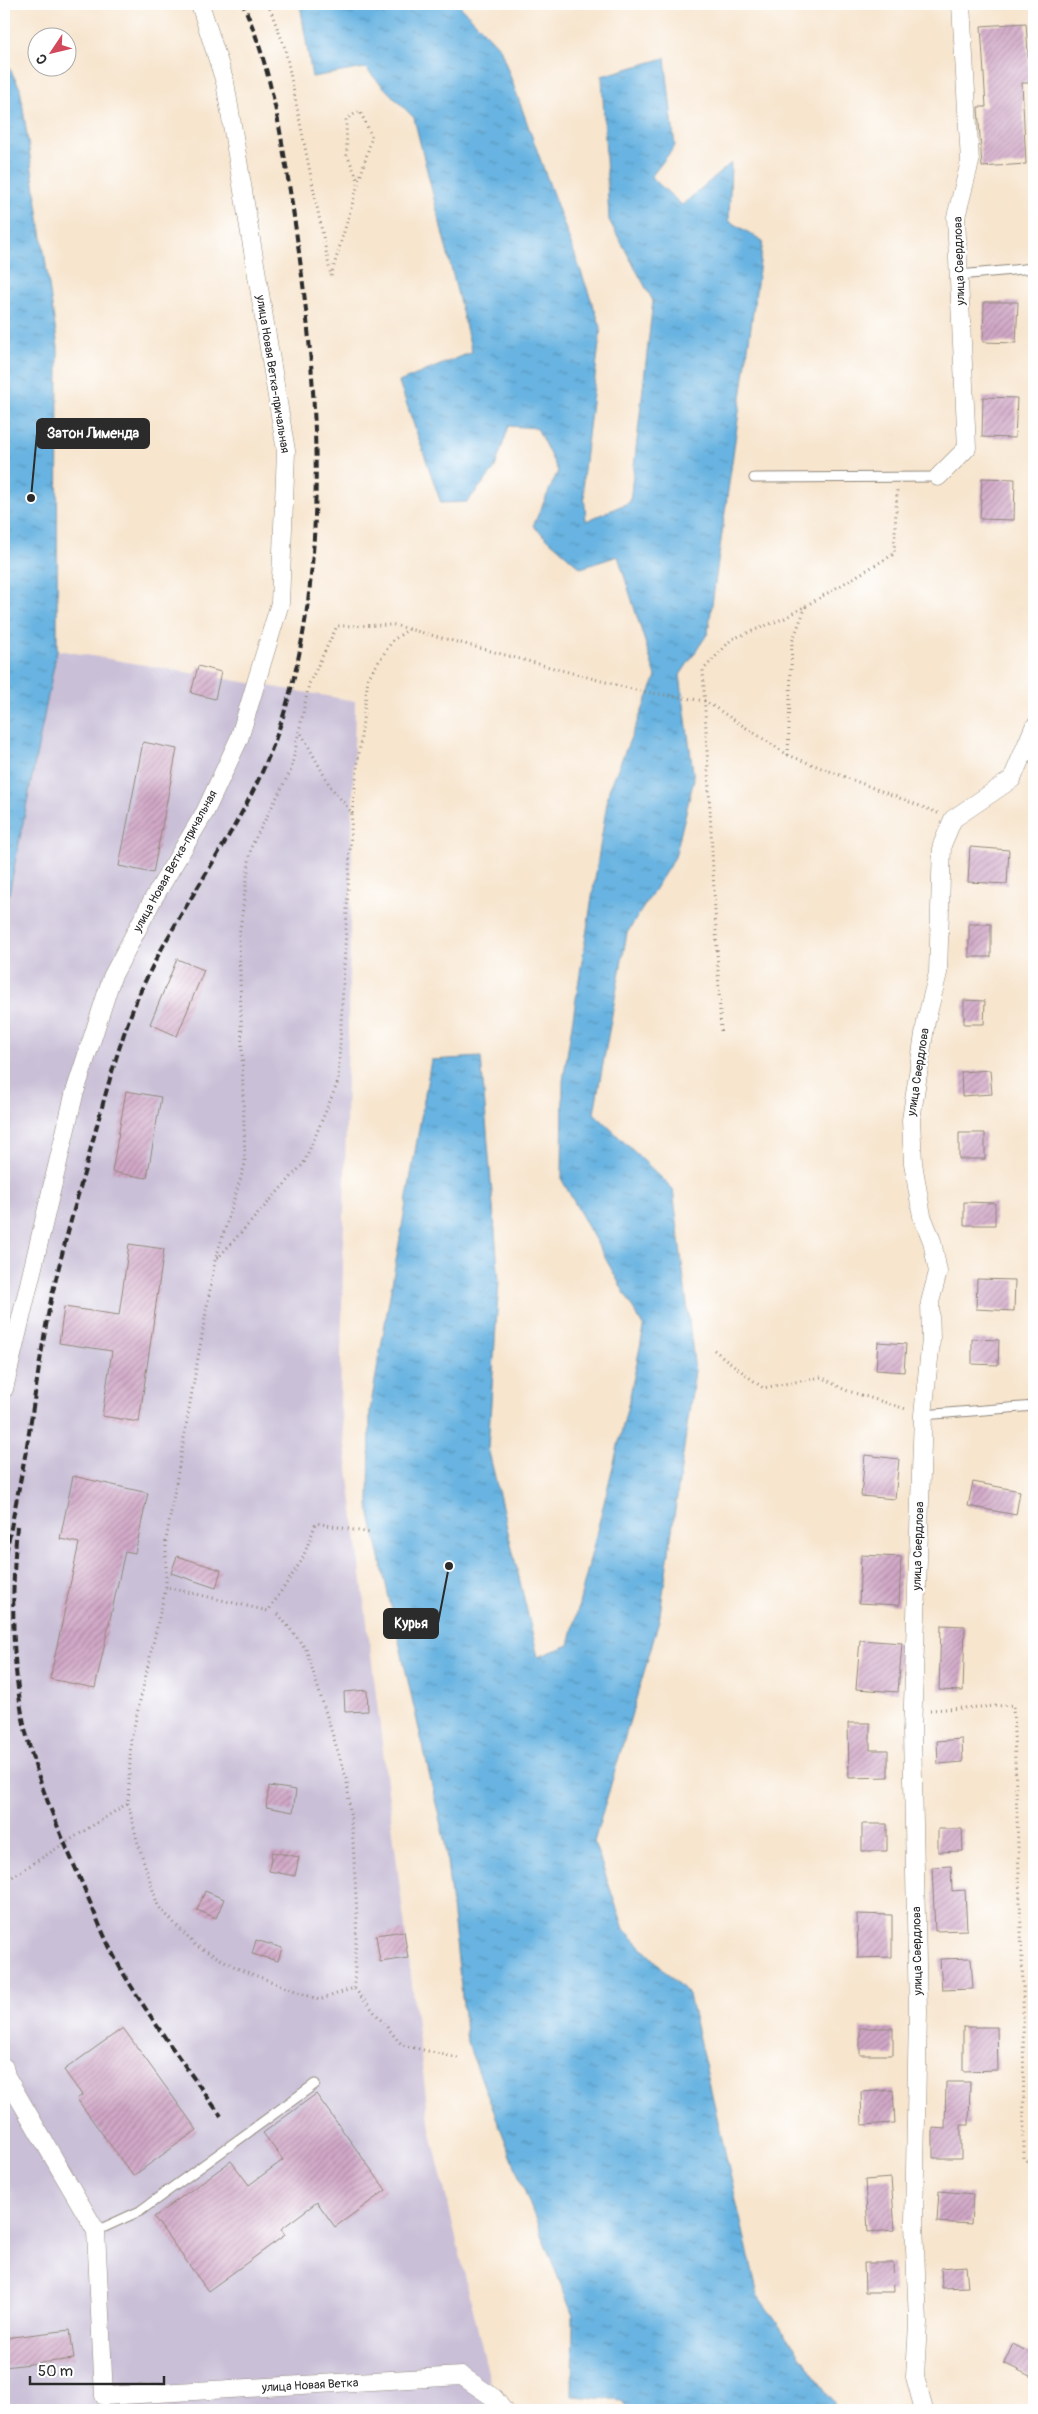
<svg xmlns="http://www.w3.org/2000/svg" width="1038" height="2414" font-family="Pangolin,sans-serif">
  <defs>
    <pattern id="water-ripples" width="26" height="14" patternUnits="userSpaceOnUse" patternTransform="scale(1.25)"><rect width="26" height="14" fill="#68b3e1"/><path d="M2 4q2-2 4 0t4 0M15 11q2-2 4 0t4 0" fill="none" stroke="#5692b7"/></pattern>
    <pattern id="building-hatch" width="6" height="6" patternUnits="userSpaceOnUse" patternTransform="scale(1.25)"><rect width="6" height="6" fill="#d1a8c7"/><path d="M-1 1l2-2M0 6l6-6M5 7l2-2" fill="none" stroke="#aa89a2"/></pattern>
  </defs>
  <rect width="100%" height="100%" fill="#fff"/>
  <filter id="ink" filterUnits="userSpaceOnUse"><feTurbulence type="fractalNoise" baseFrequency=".02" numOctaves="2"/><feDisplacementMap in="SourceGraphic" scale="10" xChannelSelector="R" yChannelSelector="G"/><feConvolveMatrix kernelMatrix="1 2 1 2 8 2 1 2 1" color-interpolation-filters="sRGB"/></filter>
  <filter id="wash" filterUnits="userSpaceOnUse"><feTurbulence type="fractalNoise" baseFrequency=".0096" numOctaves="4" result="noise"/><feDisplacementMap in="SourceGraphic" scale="20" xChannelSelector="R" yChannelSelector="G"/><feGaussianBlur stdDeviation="1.12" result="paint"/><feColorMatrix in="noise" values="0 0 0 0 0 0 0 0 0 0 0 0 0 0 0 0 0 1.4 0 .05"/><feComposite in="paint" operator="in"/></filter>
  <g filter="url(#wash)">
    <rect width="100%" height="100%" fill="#f7e5ce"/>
    <path fill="#c9bfd7" d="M57,650L355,701L340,1405L430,2129L497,2410H4V919Z"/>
    <path fill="url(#water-ripples)" stroke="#4a6f86" d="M300,4H458L500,48L601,327L583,478L586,521L630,502L653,301L609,220L602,76L665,58L675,146L651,177L682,205L731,163L729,221L763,241L708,633L680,675L694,779L675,857L627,933L594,1113L673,1189L695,1371L659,1621L594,1842L624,1929L689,1995L758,2296L839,2410H629L622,2400L572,2396L573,2316L467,2042L445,1843L369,1510L370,1410L431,1060L481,1057L499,1281L488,1448L538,1657L569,1645L628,1405L644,1328L562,1180L563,1081L609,790L656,677L618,556L581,568L533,526L558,471L537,428L509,426L494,470L467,502L441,503L399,382L472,352L414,118L365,68L312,77Z
      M4,58L20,88L58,347L57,650L4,919Z"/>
    <g id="blocks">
      <path fill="url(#building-hatch)" d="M1026,23L1030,83H1022L1026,164L982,167L978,107H986L981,26Z
        M984,302H1018L1016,343L983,342Z
        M983,397L1017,398L1015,438L982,437Z
        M982,478L1015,479L1014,520L980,519Z
        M198,666L221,672L215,699L191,693Z
        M143,742L177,749L153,873L119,866Z
        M970,847L1009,850L1007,884L968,882Z
        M969,924H991V957H969Z
        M177,959L204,970L177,1036L150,1024Z
        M964,1000L985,1001L984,1024H964Z
        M990,1070L992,1094L962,1096L961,1072Z
        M126,1091L161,1097L147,1178L112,1172Z
        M959,1133H985V1159H959Z
        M964,1202L995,1203V1225H964Z
        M129,1244L164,1249L139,1422L102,1416L112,1351L59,1343L64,1307L119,1315Z
        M977,1279L1015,1280L1014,1311L976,1309Z
        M972,1339L999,1340L998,1365L972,1364Z
        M878,1342L906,1344L904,1372L876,1370Z
        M865,1455L899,1459L895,1499L861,1496Z
        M73,1476L148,1493L135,1553L125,1551L95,1688L50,1679L79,1543L60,1539Z
        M973,1482L1020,1491L1016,1515L968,1506Z
        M861,1555L901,1557L899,1605L859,1603Z
        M177,1556L221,1570L216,1588L171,1573Z
        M941,1625L965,1626L963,1691L939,1690Z
        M860,1640L902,1643L898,1692L856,1689Z
        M367,1690L368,1711L345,1712L344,1692Z
        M848,1723H870V1750H888V1777L849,1778Z
        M962,1739L963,1762L938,1764L937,1741Z
        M269,1786L296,1790L293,1812L266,1807Z
        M862,1824H887V1851H862Z
        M938,1829H962L963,1851L938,1852Z
        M272,1852L299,1857L295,1876L269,1871Z
        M951,1866L952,1891L965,1890L967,1930L935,1931L932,1867Z
        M205,1891L224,1899L216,1918L197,1910Z
        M857,1914L892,1915V1957L858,1958Z
        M404,1931L408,1958L380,1962L376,1935Z
        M256,1940L282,1948L278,1961L252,1954Z
        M971,1958L973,1989L942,1990L940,1959Z
        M963,2027H997L998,2070L963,2071Z
        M123,2028L197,2130L133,2176L77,2099L82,2095L64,2070Z
        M860,2028H893V2055H860Z
        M946,2082H970L969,2125H961V2158H933V2128L945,2129Z
        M893,2090L895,2123L862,2125L861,2092Z
        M316,2094L386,2190L335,2227L317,2202L281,2229L285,2235L208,2291L154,2217L231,2161L249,2185L283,2160L263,2133Z
        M891,2178L895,2230L868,2232L865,2180Z
        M939,2191L973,2194L971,2224L937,2222Z
        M864,2263H893L894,2292H865Z
        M966,2266L968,2287L942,2288L941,2268Z
        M70,2330L74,2359L4,2367V2338Z
        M1013,2344L1034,2355V2378L1004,2363Z"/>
    </g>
  </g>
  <g filter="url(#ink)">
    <use href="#blocks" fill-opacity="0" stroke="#91887c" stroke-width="1"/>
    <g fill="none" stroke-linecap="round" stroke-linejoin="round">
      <defs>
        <path id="service" d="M959,275L1034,268
          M754,478L938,477
          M1027,746L1034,760
          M923,1415L1034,1406
          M96,2231L140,2211L315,2084"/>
        <path id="minor" d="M938,477L967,448L956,217L970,162L961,4
          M4,1389L74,1095L112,977L153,899L205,812L239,739L280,603L286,451L225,82L200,4
          M4,2067L6,2076L96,2231L104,2396L462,2376L494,2398L503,2410
          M924,2410L915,2377L918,2323L914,2223L918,2012L912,1732L923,1415L931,1340L930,1302L938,1272L932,1241L922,1216L913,1163L911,1120L926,1021L938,973L942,845L953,819L1012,779L1034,727"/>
      </defs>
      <use href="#service" stroke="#91887c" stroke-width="11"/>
      <use href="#minor" stroke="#91887c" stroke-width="19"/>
      <path stroke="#91887c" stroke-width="3" stroke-dasharray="1 4" stroke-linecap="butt" d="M268,4L285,48L331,276L372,137L360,111L346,119L347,155L359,182
        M788,755L792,642L806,606
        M352,813L368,678L393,640L409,629
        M721,1031L703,670L732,639L785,618L894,554L897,490
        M217,1259L304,1163L338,1082L352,813L330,786L300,731
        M714,1350L763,1388L821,1377L845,1390L906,1409
        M166,1587V1540L215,1261L245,1164L239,937L251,847L291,770L309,684L337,626L394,625L639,691L705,701L788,755L938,813
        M278,1614L306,1649L347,1781L353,1841L357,1916L354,1988
        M930,1710L1013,1705L1023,1987L1024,2159L1034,2165
        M128,1803L137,1840L158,1906L195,1945L239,1969L319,2000L354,1988L402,2045L458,2058
        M4,1882L128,1803L131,1740L166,1587L268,1611L302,1560L316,1523L370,1533"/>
      <use href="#service" stroke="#fff" stroke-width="9"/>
      <use href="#minor" stroke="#fff" stroke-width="18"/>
      <path stroke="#2b2b2b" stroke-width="4" stroke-dasharray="8 4" stroke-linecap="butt" d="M17,1526C11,1601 10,1678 31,1752C44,1797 63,1840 82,1883C95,1914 107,1946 125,1976C154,2024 188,2070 221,2116
        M4,1565C11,1525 20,1485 27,1445C35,1397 41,1348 51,1300C61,1255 74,1210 86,1166C99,1118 111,1071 127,1025C163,923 237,843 274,743C335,578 318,380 293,210C282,141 272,68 243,4"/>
    </g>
  </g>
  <g text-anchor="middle" stroke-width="5" stroke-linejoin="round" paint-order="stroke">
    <g font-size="12" fill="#2b2b2b" stroke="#fff">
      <text transform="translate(959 261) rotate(-92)" y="4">улица Свердлова</text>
      <text transform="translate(273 374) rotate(81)" y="4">улица Новая Ветка-причальная</text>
      <text transform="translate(175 861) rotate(-61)" y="4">улица Новая Ветка-причальная</text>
      <text transform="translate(918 1072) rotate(-81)" y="4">улица Свердлова</text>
      <text transform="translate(918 1546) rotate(-88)" y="4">улица Свердлова</text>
      <text transform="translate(917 1951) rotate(-91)" y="4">улица Свердлова</text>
      <text transform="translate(310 2385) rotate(-3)" y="4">улица Новая Ветка</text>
    </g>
  </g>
  <path fill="none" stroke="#2b2b2b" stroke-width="2" d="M31 498L37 433M449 1566L438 1623"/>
  <g fill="#2b2b2b" stroke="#fff" stroke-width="2">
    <circle cx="31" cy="498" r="5"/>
    <circle cx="449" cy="1566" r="5"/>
  </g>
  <g fill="#2b2b2b" stroke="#2b2b2b" stroke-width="2">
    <rect x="37" y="419" width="112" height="29" rx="5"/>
    <rect x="384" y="1609" width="54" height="29" rx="5"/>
  </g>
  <g font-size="14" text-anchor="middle" font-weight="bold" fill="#fff">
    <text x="93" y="438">Затон Лименда</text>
    <text x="411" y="1628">Курья</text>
  </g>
  <rect width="1038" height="2414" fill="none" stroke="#fff" stroke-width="20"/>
  <g transform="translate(52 52) rotate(235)"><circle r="24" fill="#ffffff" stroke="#aaaaaa"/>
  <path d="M0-4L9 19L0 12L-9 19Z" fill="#d1495b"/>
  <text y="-8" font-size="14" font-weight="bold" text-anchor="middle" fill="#2b2b2b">С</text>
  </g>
  <path d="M30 2376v8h134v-8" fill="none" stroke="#2b2b2b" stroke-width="2.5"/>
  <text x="38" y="2376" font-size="15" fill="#2b2b2b" stroke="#ffffff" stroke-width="4" paint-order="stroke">50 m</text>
</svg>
